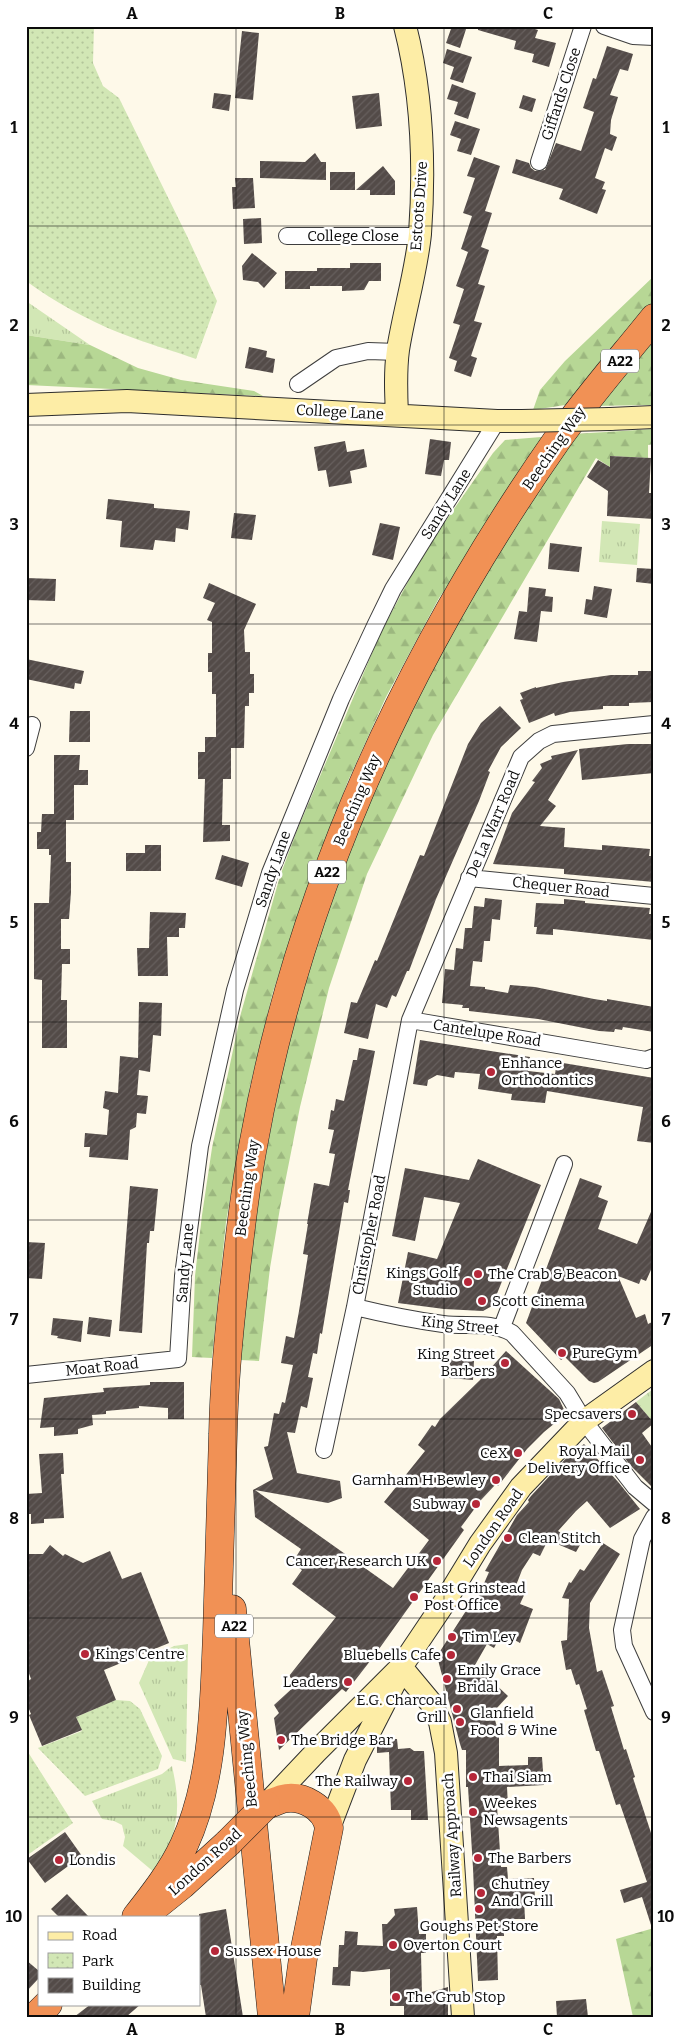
<svg xmlns="http://www.w3.org/2000/svg" width="680" height="2043" font-family="Bitter,serif">
  <defs>
    <pattern id="grass-tufts" width="24" height="20" patternUnits="userSpaceOnUse" patternTransform="scale(1.25)"><rect width="24" height="20" fill="#d2e7b5"/><path d="M3 7l-1-3M5 7V3M7 7l1-3M15 17l-1-3M17 17v-4M19 17l1-3" fill="none" stroke="#b3c59a"/></pattern>
    <pattern id="forest-firs" width="22" height="20" patternUnits="userSpaceOnUse" patternTransform="scale(1.25)"><rect width="22" height="20" fill="#b7d795"/><path d="M5 1l3.5 6h-7zM16 11l3.5 6h-7z" fill="#9cb77f"/></pattern>
    <pattern id="park-dots" width="8" height="8" patternUnits="userSpaceOnUse" patternTransform="scale(1.25)"><rect width="8" height="8" fill="#d2e7b5"/><path d="M2 2h.1M6 6h.1" fill="none" stroke="#b3c59a" stroke-width="1.8" stroke-linecap="round"/></pattern>
    <pattern id="building-hatch" width="6" height="6" patternUnits="userSpaceOnUse" patternTransform="scale(1.25)"><rect width="6" height="6" fill="#534b48"/><path d="M-1 1l2-2M0 6l6-6M5 7l2-2" fill="none" stroke="#67605e"/></pattern>
  </defs>
  <rect width="100%" height="100%" fill="#fef9e9"/>
  <path fill="url(#grass-tufts)" d="M26,301L90,345L26,335Z
    M602,521L640,524L637,565L599,562Z
    M653,1389L654,1391V1423L636,1402Z
    M188,1644L186,1762L173,1759L139,1683L150,1658L174,1646Z
    M172,1766C182,1810 178,1834 155,1873L123,1846L125,1837L122,1825L114,1821L102,1819L92,1801L162,1774Z"/>
  <path fill="url(#forest-firs)" d="M654,276V302L565,405L533,410L540,390L565,361Z
    M654,328V402L651,405L591,406Z
    M26,335L90,345L138,368L181,380L254,391L263,396L26,385Z
    M654,429V444L648,445V458L611,456L610,467L596,458L433,735L367,874L329,988L300,1107L280,1208L270,1268L259,1361L240,1360C245,1315 247,1270 254,1225C262,1173 272,1120 283,1068C314,930 367,796 432,670C474,588 524,511 574,434Z
    M553,436L439,598L386,697L348,781L306,891L273,992L250,1086L226,1222L212,1358L192,1357L195,1276L202,1215L212,1148L241,1013L280,876L296,833L381,632L424,552L493,453L505,440Z
    M654,1928V2017H633L616,1939Z"/>
  <path fill="url(#park-dots)" d="M26,26H94L93,63L103,86L119,98L187,236L217,301L196,359C171,350 145,343 120,333C87,320 55,302 26,281Z
    M116,1700L130,1701L140,1709L162,1756L158,1769L85,1796L38,1748L82,1731L76,1717Z
    M26,1749L73,1823L26,1856Z"/>
  <path fill="url(#building-hatch)" d="M452,26H467L460,48L446,43Z
    M478,26H525L538,30L535,38L556,43L549,67L532,62L534,54L514,49L516,41L478,30Z
    M242,31L259,33L253,100L235,98Z
    M607,46L633,54L628,71L620,69L610,95L618,97L611,120L610,134L617,137L612,151L605,148L595,178L605,182L602,189L606,190L597,214L559,199L563,189L512,173L516,159L529,163L531,168L535,171L545,170L556,143L581,151L594,112L583,108L593,78L596,79Z
    M447,49L472,57L463,83L450,79L454,67L443,63Z
    M452,84L476,93L468,119L454,114L458,102L447,99Z
    M214,93L231,95L229,111L212,108Z
    M379,93L382,126L356,129L352,96Z
    M523,95L536,99L532,112L519,108Z
    M455,121L480,129L471,155L457,151L461,139L450,135Z
    M315,153L321,162H326V180L260,178V161L305,162Z
    M474,157L500,166L485,211L492,213L481,247L489,250L478,284L485,286L474,321L482,323L471,356L477,358L471,377L454,371L457,361L449,358L460,325L453,323L464,289L456,286L468,252L461,249L472,216L463,213L475,178L467,176Z
    M383,166L395,181V195H370V190H356Z
    M330,172H355V190H330Z
    M235,178H253L255,208L233,209L232,187H236Z
    M261,218L262,243L244,244L243,219Z
    M252,253L277,273L264,288L258,282L243,280L242,266Z
    M350,263H381V281H369L364,290L342,291V286H310V289H285V271H317V268H350Z
    M249,347L267,351L266,357L275,359L273,373L245,368Z
    M430,439L451,442L449,460H444L441,476L425,474Z
    M345,441L347,452L364,449L367,467L350,471L352,483L329,487L326,470L318,471L314,447Z
    M610,456L651,458L649,493H654V519L607,516L608,491L587,477L598,460L610,467Z
    M108,499L154,504V508L190,511L188,530L176,528L175,542L155,540L153,550L120,547L122,521L106,519Z
    M234,513L256,515L252,540L231,538Z
    M380,523L400,527L393,560L372,555Z
    M550,543L582,547L579,572L548,569Z
    M637,568L654,569V584L636,582Z
    M26,578L56,579L55,601L26,600Z
    M209,583L256,604L244,630L245,652H250V674H254V693H249V706H245L244,748H231V779H223L222,825H230V841L203,842L205,779H198V752H205V737H216V694H212V672H208V653H212V622L207,620L215,603L203,598Z
    M594,586L612,589L607,618L584,614L586,599L592,600Z
    M529,587L546,589L545,596L553,597L552,612L541,611L537,642L514,639L519,611L527,612Z
    M26,659L84,671L81,684L75,683L74,689L26,679Z
    M638,671H654V702L629,703V706H603V709L570,712L555,716L554,713L529,723L520,700L523,699L520,693L536,687V688L563,682L611,675H638Z
    M500,706L521,728L501,747L488,771L490,772L479,801L436,899L409,971H407L396,997L392,995L387,1008L376,1004L368,1039L344,1033L351,1002L357,1003L375,960L377,961L420,855L424,856L468,744L481,723Z
    M70,711H90V742H69Z
    M628,744H654V773L582,780L579,749Z
    M578,750L548,800L556,806L540,826L565,828L564,847L602,850V845L650,849L649,856H654V882L564,874V869L493,864L512,813L535,782L532,781L542,768L540,764L552,759L551,756Z
    M54,755H80L79,770H88V785H74V820H66V862H71V892L69,919H61V949H70V964H62L61,1000H67V1048H42V980L34,979V903H49L51,855H49V849H37V832H41L42,814H54Z
    M145,845H161V871H126V853H145Z
    M222,855L249,863L242,887L215,879Z
    M485,898L502,900L500,920L492,919L490,941H484L482,962L473,961L470,986L485,987V989L508,993L510,985L535,987L594,999L607,1001V999L654,1007V1032L623,1027L622,1030L615,1029L614,1032L599,1031L538,1019L469,1011V1008H462L463,1005L442,1003L445,969L454,970L456,948L463,949L465,928H472L474,906L484,907Z
    M564,899L585,901V903L650,908L649,914H654V940L553,929V935L536,934L537,927H534L536,903L564,904Z
    M150,912L186,913L185,928H179V937H167L168,976H138L137,948H149Z
    M139,1002L162,1003L161,1036L153,1035L150,1072L139,1070L137,1095L148,1096L146,1114L137,1113L136,1127L130,1130L128,1160L89,1157L90,1147H84L85,1133L107,1135L109,1110L103,1108L105,1091L118,1093L120,1056L138,1058Z
    M420,1040L530,1057L528,1071L555,1074L557,1062L654,1078V1143L637,1141L643,1107L547,1091L545,1103L511,1100L512,1094L478,1089L480,1074L455,1072L454,1078L437,1075L428,1080L427,1086L413,1084Z
    M359,1048L375,1051L348,1190H350L348,1203L344,1202L322,1334L320,1333L317,1354L313,1353L308,1377L313,1378L307,1408L301,1406L295,1433L287,1432L297,1473L340,1481L342,1498L328,1503L255,1490L393,1588L429,1540L384,1502L425,1451L418,1445L432,1425L435,1427L440,1419L480,1380L506,1351L559,1399L566,1414L544,1432L527,1449L498,1486L496,1484L481,1500L461,1527L464,1530L374,1656L346,1692L342,1689L279,1750L274,1718L279,1713L274,1705L297,1684L289,1676L336,1617L292,1584L302,1570L292,1563L301,1549L255,1517L253,1490L273,1479L264,1447L268,1446L274,1413L279,1414L282,1402L285,1403L293,1365L281,1363L286,1336L294,1338L299,1311L308,1255L303,1254L308,1224H307L314,1183L329,1186L335,1154L329,1153L334,1130L328,1129L331,1110L334,1111L336,1099L344,1101L353,1060H357Z
    M478,1159L541,1185L492,1306L483,1311L444,1309L398,1303L408,1252L437,1259L460,1203L424,1197L415,1241L392,1236L405,1168L469,1180Z
    M580,1178L602,1186L598,1197L608,1201L598,1229L637,1244L654,1205V1263L646,1281L641,1279L639,1284L618,1276L636,1318L645,1314L648,1324L654,1321V1344L598,1382L594,1383L589,1381L565,1357L561,1360L526,1323Z
    M130,1186L158,1189L154,1231H150L149,1243H147L142,1333L119,1331Z
    M26,1242L45,1243L42,1279L26,1278Z
    M89,1317L112,1320L110,1337L87,1334Z
    M53,1318L83,1321L81,1342L57,1338L58,1336L51,1335Z
    M450,1359L474,1361L473,1380L449,1378Z
    M150,1382H184V1419H168V1408L139,1406V1408L106,1411V1414L92,1415L93,1425L78,1429V1434L54,1436V1427L40,1428L44,1398L104,1392L103,1388L150,1385Z
    M636,1402L654,1423L642,1433L654,1450V1489L630,1465L602,1428Z
    M584,1444L619,1483L640,1509L610,1528L587,1501L576,1511L558,1531L580,1545L576,1552L548,1540L540,1556L533,1553L522,1570L515,1588L525,1593L520,1604L533,1609L520,1643L502,1633L494,1648L487,1644L475,1665L508,1696L485,1721L495,1720L499,1734V1766L528,1765V1757H542L544,1785L507,1787L508,1806H497L501,1867H507L508,1879L534,1878L535,1899H524L525,1919H510V1925H504V1936H497L498,1980L478,1981L473,1868L468,1787H466V1750H462L460,1744L437,1656L471,1603L475,1604L489,1572L485,1571L517,1515L529,1502L528,1500L531,1496L568,1456Z
    M63,1453L64,1474H61L64,1518L44,1519V1523L31,1524V1514H26V1494L42,1493L39,1454Z
    M603,1543L620,1554L590,1603L589,1628L597,1672L602,1670L614,1706L611,1707L618,1730L624,1750L626,1749L635,1777L633,1778L654,1842V1924L651,1925L642,1897L624,1903L620,1890L647,1882L620,1804L616,1805L599,1751H596L584,1710L587,1709L579,1684L576,1685L571,1669L566,1670L561,1641L567,1640L569,1599L562,1598L569,1582L571,1583L580,1569L584,1571Z
    M50,1545L63,1556L65,1554L83,1563L110,1551L122,1579L141,1572L169,1643L104,1670L116,1700L76,1717L82,1730L42,1746L29,1715L31,1714L26,1702V1682L31,1679L26,1665V1554H43Z
    M380,1739H397L398,1749L410,1748L414,1751H424L428,1820H411V1810H391L389,1752L377,1753V1746Z
    M65,1832L82,1856L45,1883L27,1859Z
    M67,1894L89,1917H59L51,1909Z
    M417,1907L419,1934H426V1953H421L422,1995L448,1987V2017H404V2006H390V1969L363,1972L351,1971L350,1986L332,1985L333,1967H338L339,1945H344L345,1931L358,1932L357,1945L383,1946L382,1924H387L395,1915L394,1909Z
    M226,1909L243,2017H206L201,1985H199V1914Z
    M26,1960L39,1971V1978L26,1992Z
    M586,1999L588,2017H557L556,2001Z
    M91,2004H141L126,2017H74Z"/>
  <g fill="none" stroke-linecap="round" stroke-linejoin="round">
    <defs>
      <path id="street" d="M604,26L633,36L654,37
        M539,162L583,26
        M287,236H420
        M298,384L336,358L368,351L398,352
        M26,748L32,725
        M469,878L654,896
        M410,1020L646,1060L654,1057
        M355,1307C384,1314 413,1320 443,1324C466,1327 491,1321 512,1333L567,1393L584,1421L635,1487L654,1503
        M502,1327L564,1164
        M26,1375L178,1359L183,1276L200,1146L235,990L270,873L341,699L375,626L393,589L497,421
        M324,1450L355,1307L410,1020L521,757L539,741L553,734L654,724
        M654,1517L642,1539L622,1630L624,1646L654,1712"/>
      <path id="secondary" d="M26,405L127,401L497,421H522
        M397,415C396,393 395,372 398,350C404,312 416,273 420,234C425,165 422,93 405,26
        M610,419L654,417
        M401,1667L431,1703L440,1722L446,1753L463,2017
        M266,1805L316,1752L401,1667L444,1603L480,1544L521,1487L584,1421L654,1371
        M329,1828L355,1760L395,1682"/>
      <path id="highway" d="M232,1609L272,2017
        M266,1805C271,1803 277,1801 282,1799C302,1794 326,1808 329,1828L303,1958L295,2017
        M157,1905L182,1885L228,1843
        M136,1917C154,1894 172,1871 184,1845C214,1780 214,1703 217,1633C219,1566 221,1500 223,1434C224,1382 229,1330 235,1279C240,1233 245,1187 254,1141C300,886 409,652 557,440C587,398 621,359 654,318
        M35,2017L48,2004"/>
    </defs>
    <use href="#street" stroke="#3e3e3e" stroke-width="18"/>
    <use href="#secondary" stroke="#2d2d2d" stroke-width="24"/>
    <use href="#highway" stroke="#1c1c1c" stroke-width="29"/>
    <use href="#street" stroke="#fff" stroke-width="16"/>
    <use href="#secondary" stroke="#fdeda6" stroke-width="22"/>
    <use href="#highway" stroke="#f19155" stroke-width="28"/>
    <defs>
      <path id="secondary-bridge" d="M522,421L610,419"/>
      <path id="highway-bridge" d="M228,1843L266,1805"/>
    </defs>
    <use href="#secondary-bridge" stroke="#2d2d2d" stroke-width="24" stroke-linecap="butt"/>
    <use href="#highway-bridge" stroke="#1c1c1c" stroke-width="29" stroke-linecap="butt"/>
    <use href="#secondary-bridge" stroke="#fdeda6" stroke-width="22"/>
    <use href="#highway-bridge" stroke="#f19155" stroke-width="28"/>
  </g>
  <path fill="none" stroke="#0b0b0b" stroke-width="1" stroke-opacity="0.55" d="M236,26V2017M444,26V2017M26,226H654M26,425H654M26,624H654M26,823H654M26,1022H654M26,1220H654M26,1419H654M26,1618H654M26,1817H654"/>
  <g fill="#b62739" stroke="#fff" stroke-width="2">
    <circle cx="491" cy="1072" r="5"/>
    <circle cx="478" cy="1274" r="5"/>
    <circle cx="468" cy="1282" r="5"/>
    <circle cx="482" cy="1301" r="5"/>
    <circle cx="562" cy="1353" r="5"/>
    <circle cx="505" cy="1363" r="5"/>
    <circle cx="632" cy="1414" r="5"/>
    <circle cx="518" cy="1453" r="5"/>
    <circle cx="640" cy="1460" r="5"/>
    <circle cx="496" cy="1480" r="5"/>
    <circle cx="476" cy="1504" r="5"/>
    <circle cx="508" cy="1538" r="5"/>
    <circle cx="437" cy="1561" r="5"/>
    <circle cx="414" cy="1597" r="5"/>
    <circle cx="452" cy="1637" r="5"/>
    <circle cx="85" cy="1654" r="5"/>
    <circle cx="451" cy="1655" r="5"/>
    <circle cx="447" cy="1679" r="5"/>
    <circle cx="348" cy="1682" r="5"/>
    <circle cx="457" cy="1709" r="5"/>
    <circle cx="460" cy="1722" r="5"/>
    <circle cx="281" cy="1740" r="5"/>
    <circle cx="473" cy="1777" r="5"/>
    <circle cx="408" cy="1781" r="5"/>
    <circle cx="473" cy="1812" r="5"/>
    <circle cx="478" cy="1858" r="5"/>
    <circle cx="59" cy="1860" r="5"/>
    <circle cx="481" cy="1893" r="5"/>
    <circle cx="479" cy="1909" r="5"/>
    <circle cx="393" cy="1945" r="5"/>
    <circle cx="215" cy="1951" r="5"/>
    <circle cx="396" cy="1997" r="5"/>
  </g>
  <g text-anchor="middle" stroke-width="5" stroke-linejoin="round" paint-order="stroke">
    <g fill="#fff" stroke="#545454" stroke-width="1">
      <rect x="601" y="349.5" width="38" height="23" rx="4"/>
      <rect x="308" y="860.5" width="38" height="23" rx="4"/>
      <rect x="215" y="1614.5" width="38" height="23" rx="4"/>
    </g>
    <g font-size="14" font-weight="bold" fill="#0b0b0b">
      <text x="620" y="366">A22</text>
      <text x="327" y="877">A22</text>
      <text x="234" y="1631">A22</text>
    </g>
    <g font-size="15" fill="#0b0b0b" stroke="#fff">
      <text transform="translate(561 94) rotate(-72)" y="5">Giffards Close</text>
      <text transform="translate(419 206) rotate(-86)" y="5">Estcots Drive</text>
      <text x="353" y="241">College Close</text>
      <text transform="translate(340 412) rotate(3)" y="5">College Lane</text>
      <text transform="translate(554 448) rotate(-55)" y="5">Beeching Way</text>
      <text transform="translate(446 504) rotate(-58)" y="5">Sandy Lane</text>
      <text transform="translate(357 800) rotate(-67)" y="5">Beeching Way</text>
      <text transform="translate(493 824) rotate(-67)" y="5">De La Warr Road</text>
      <text transform="translate(273 869) rotate(-71)" y="5">Sandy Lane</text>
      <text transform="translate(561 887) rotate(6)" y="5">Chequer Road</text>
      <text transform="translate(487 1033) rotate(9)" y="5">Cantelupe Road</text>
      <text transform="translate(247 1188) rotate(-82)" y="5">Beeching Way</text>
      <text transform="translate(369 1235) rotate(-79)" y="5">Christopher Road</text>
      <text transform="translate(185 1263) rotate(-85)" y="5">Sandy Lane</text>
      <text transform="translate(460 1325) rotate(6)" y="5">King Street</text>
      <text transform="translate(102 1367) rotate(-6)" y="5">Moat Road</text>
      <text transform="translate(493 1528) rotate(-55)" y="5">London Road</text>
      <text transform="translate(247 1759) rotate(-96)" y="5">Beeching Way</text>
      <text transform="translate(452 1835) rotate(-94)" y="5">Railway Approach</text>
      <text transform="translate(205 1862) rotate(-42)" y="5">London Road</text>
    </g>
    <g font-size="15" fill="#0b0b0b" stroke="#fff" text-anchor="start">
      <text x="501" y="1068">Enhance<tspan x="501" dy="17">Orthodontics</tspan></text>
      <text x="458" y="1278" text-anchor="end">Kings Golf<tspan x="458" dy="17">Studio</tspan></text>
      <text x="488" y="1279">The Crab &amp; Beacon</text>
      <text x="492" y="1306">Scott Cinema</text>
      <text x="572" y="1358">PureGym</text>
      <text x="495" y="1359" text-anchor="end">King Street<tspan x="495" dy="17">Barbers</tspan></text>
      <text x="622" y="1419" text-anchor="end">Specsavers</text>
      <text x="630" y="1456" text-anchor="end">Royal Mail<tspan x="630" dy="17">Delivery Office</tspan></text>
      <text x="508" y="1458" text-anchor="end">CeX</text>
      <text x="486" y="1485" text-anchor="end">Garnham H Bewley</text>
      <text x="466" y="1509" text-anchor="end">Subway</text>
      <text x="518" y="1543">Clean Stitch</text>
      <text x="427" y="1566" text-anchor="end">Cancer Research UK</text>
      <text x="424" y="1593">East Grinstead<tspan x="424" dy="17">Post Office</tspan></text>
      <text x="462" y="1642">Tim Ley</text>
      <text x="95" y="1659">Kings Centre</text>
      <text x="441" y="1660" text-anchor="end">Bluebells Cafe</text>
      <text x="457" y="1675">Emily Grace<tspan x="457" dy="17">Bridal</tspan></text>
      <text x="338" y="1687" text-anchor="end">Leaders</text>
      <text x="447" y="1705" text-anchor="end">E.G. Charcoal<tspan x="447" dy="17">Grill</tspan></text>
      <text x="470" y="1718">Glanfield<tspan x="470" dy="17">Food &amp; Wine</tspan></text>
      <text x="291" y="1745">The Bridge Bar</text>
      <text x="483" y="1782">Thai Siam</text>
      <text x="398" y="1786" text-anchor="end">The Railway</text>
      <text x="483" y="1808">Weekes<tspan x="483" dy="17">Newsagents</tspan></text>
      <text x="488" y="1863">The Barbers</text>
      <text x="69" y="1865">Londis</text>
      <text x="491" y="1889">Chutney<tspan x="491" dy="17">And Grill</tspan></text>
      <text x="479" y="1931" text-anchor="middle">Goughs Pet Store</text>
      <text x="403" y="1950">Overton Court</text>
      <text x="225" y="1956">Sussex House</text>
      <text x="406" y="2002">The Grub Stop</text>
    </g>
  </g>
  <rect width="680" height="2043" fill="none" stroke="#ffffff" stroke-width="55"/>
  <rect x="38" y="1916" width="162" height="90" fill="#ffffff" stroke="#9d9d9d"/>
  <rect x="48" y="1932" width="25" height="8" fill="#fdeda6" stroke="#9d9d9d"/>
  <text x="82" y="1940" font-size="15" fill="#0b0b0b">Road</text>
  <rect x="48" y="1953" width="25" height="15" fill="url(#park-dots)" stroke="#9d9d9d"/>
  <text x="82" y="1966" font-size="15" fill="#0b0b0b">Park</text>
  <rect x="48" y="1978" width="25" height="15" fill="url(#building-hatch)" stroke="#9d9d9d"/>
  <text x="82" y="1990" font-size="15" fill="#0b0b0b">Building</text>
  <rect x="28" y="28" width="624" height="1988" fill="none" stroke="#0b0b0b" stroke-width="2"/>
  <g font-size="16" text-anchor="middle" font-weight="bold" fill="#0b0b0b">
    <text x="132" y="19">A</text>
    <text x="340" y="19">B</text>
    <text x="548" y="19">C</text>
    <text x="14" y="133">1</text>
    <text x="666" y="133">1</text>
    <text x="14" y="331">2</text>
    <text x="666" y="331">2</text>
    <text x="14" y="530">3</text>
    <text x="666" y="530">3</text>
    <text x="14" y="729">4</text>
    <text x="666" y="729">4</text>
    <text x="14" y="928">5</text>
    <text x="666" y="928">5</text>
    <text x="14" y="1127">6</text>
    <text x="666" y="1127">6</text>
    <text x="14" y="1325">7</text>
    <text x="666" y="1325">7</text>
    <text x="14" y="1524">8</text>
    <text x="666" y="1524">8</text>
    <text x="14" y="1723">9</text>
    <text x="666" y="1723">9</text>
    <text x="14" y="1922">10</text>
    <text x="666" y="1922">10</text>
    <text x="132" y="2035">A</text>
    <text x="340" y="2035">B</text>
    <text x="548" y="2035">C</text>
  </g>
</svg>
